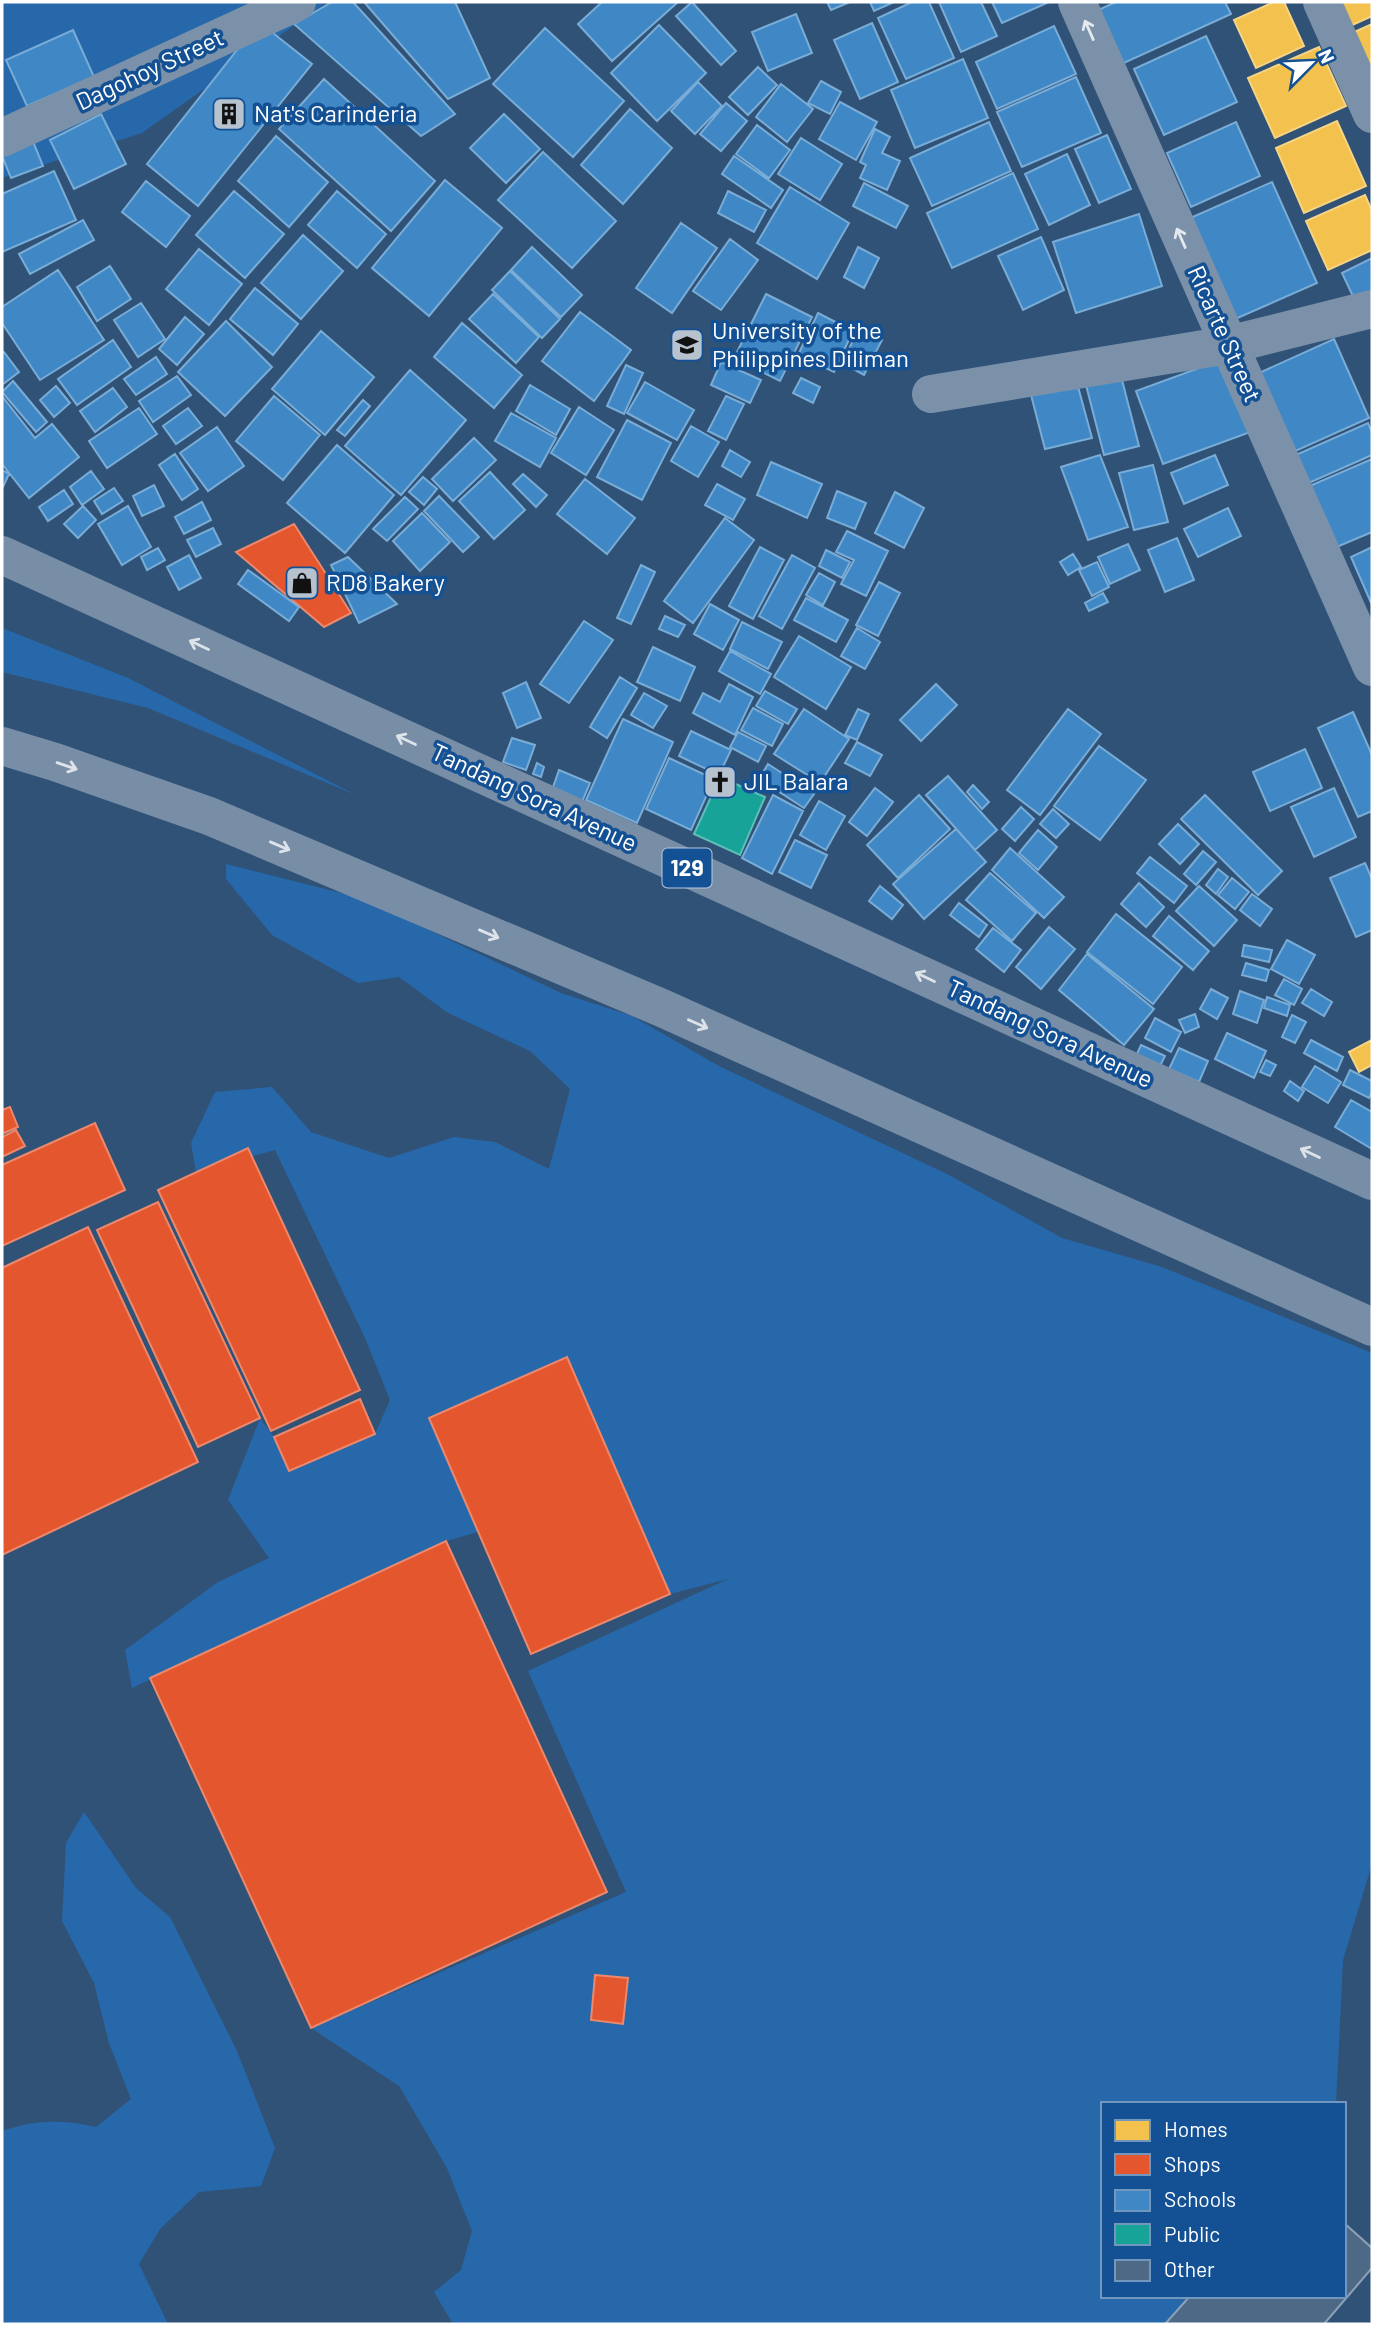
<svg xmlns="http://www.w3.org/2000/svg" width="1374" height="2326" font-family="Barlow,sans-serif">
  <rect width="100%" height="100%" fill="#315277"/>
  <path fill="#2768ab" d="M2,2H327L142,133L2,178Z
    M2,628L128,678L356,795L148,708L2,672Z
    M226,864L349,895L387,910L561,993L632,1016L719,1066L949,1175L1062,1238L1162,1267L1372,1353V1864L1343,1960L1336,2104H1103V2296H1190L1165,2324H453L434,2292L461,2270L472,2231L447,2168L399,2086L311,2028L626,1892L528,1671L728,1579L670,1594L566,1357L429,1418L478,1532L446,1541L132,1688L125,1650L218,1582L269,1558L228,1500L260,1418L274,1437L290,1471L375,1434L390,1400L365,1338L275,1150L196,1172L191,1143L215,1092L272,1087L311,1132L389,1158L454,1137L495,1142L549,1169L570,1089L530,1051L448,1013L399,977L358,983L272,935L226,879Z
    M84,1812L136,1888L170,1917L237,2051L275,2148L261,2186L199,2192L160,2229L139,2264L168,2324H2V2131C35,2120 61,2119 96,2127L131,2099L109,2043L94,1983L62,1921L66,1843Z"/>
  <path fill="#f2c14e" stroke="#f6d483" stroke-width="2" d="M1274,2H1284L1304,46L1256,68L1234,20Z
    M1323,2H1372V16L1337,32Z
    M1372,24V104L1343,37Z
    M1319,47L1346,106L1275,138L1248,78Z
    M1337,121L1366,186L1304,213L1276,148Z
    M1365,195L1372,211V250L1328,270L1306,221Z
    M1372,1040V1065L1359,1072L1349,1052Z"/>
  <path fill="#e4572e" stroke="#ec896d" stroke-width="2" d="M294,524L351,613L324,627L236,552Z
    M10,1107L18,1127L2,1134V1110Z
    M95,1123L125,1190L2,1246V1165Z
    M16,1130L25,1146L2,1157V1137Z
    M248,1148L360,1390L271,1431L158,1190Z
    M158,1202L260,1418L198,1447L97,1230Z
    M88,1227L198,1462L2,1555V1268Z
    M567,1357L670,1594L531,1654L429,1418Z
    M360,1399L375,1434L289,1471L274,1437Z
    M446,1541L607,1892L311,2028L150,1678Z
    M595,1975L628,1978L623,2024L591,2020Z"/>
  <path fill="#3f88c5" stroke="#79acd6" stroke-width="2" d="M332,2H353L455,114L421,136L294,24Z
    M364,2H455L490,78L448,99Z
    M602,2H678L612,61L578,24Z
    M692,2L736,51L721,65L676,16Z
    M827,2H850L831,10Z
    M870,2H894L874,11Z
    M912,2H929L954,58L906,79L878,18Z
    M939,2H981L997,36L961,52Z
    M992,2H1049L1002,23Z
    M1116,2H1225L1231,14L1113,68L1089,14Z
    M796,14L812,53L768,71L752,32Z
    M259,22L312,64L198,206L147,164Z
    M872,23L898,82L860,99L834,40Z
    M659,25L706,73L657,121L611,73Z
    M1054,26L1076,74L997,109L976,62Z
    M545,28L624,101L573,157L493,84Z
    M73,30L94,77L27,106L6,60Z
    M1206,36L1237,102L1164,135L1134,69Z
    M963,59L988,118L915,148L891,90Z
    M758,67L777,85L748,115L729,97Z
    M1076,77L1101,133L1022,167L997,112Z
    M324,79L435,181L391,231L279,129Z
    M821,81L841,92L830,114L808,103Z
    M698,82L722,106L695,134L671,111Z
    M781,84L813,109L787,142L756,117Z
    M840,102L877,122L856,160L819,139Z
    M726,103L747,121L721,151L700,134Z
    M630,109L672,148L623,204L581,165Z
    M101,114L126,164L74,189L50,140Z
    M504,114L540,149L506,183L470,148Z
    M989,122L1011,171L932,206L910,158Z
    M1236,122L1260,176L1191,207L1167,153Z
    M757,125L790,150L769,178L736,154Z
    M875,129L890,137L882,153L900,161L887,190L860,178L866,165L860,162Z
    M1107,135L1131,189L1099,203L1075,149Z
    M276,136L328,182L289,227L238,181Z
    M801,138L842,164L820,200L778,174Z
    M32,139L43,166L11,178L2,156Z
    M543,152L616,221L572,268L498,200Z
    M1067,154L1090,205L1049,225L1025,174Z
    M734,156L783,190L771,208L722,174Z
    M54,171L76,220L2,252V194Z
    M1013,173L1038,229L952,268L927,213Z
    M445,180L502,228L429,316L372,268Z
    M146,181L190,216L166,247L122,212Z
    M1272,182L1317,283L1233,320L1188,219Z
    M864,183L908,206L896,228L853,206Z
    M790,187L849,223L817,279L757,243Z
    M234,191L284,234L245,278L196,235Z
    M337,191L386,234L357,268L308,225Z
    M728,191L766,210L754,232L718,213Z
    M1139,214L1162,286L1076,313L1053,242Z
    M83,220L94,240L30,274L19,254Z
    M681,223L717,248L672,313L636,288Z
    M303,235L343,271L301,319L261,283Z
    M1041,237L1064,290L1023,310L998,256Z
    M730,239L758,260L721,310L693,291Z
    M532,247L582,295L561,317L511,270Z
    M858,247L879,258L864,288L844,277Z
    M199,249L242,284L209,325L166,289Z
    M1372,258V300L1358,307L1342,273Z
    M110,266L131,299L97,321L77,287Z
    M58,270L104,340L40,380L2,323V307Z
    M510,271L560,319L542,338L492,290Z
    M255,288L298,324L273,355L230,319Z
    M493,294L539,337L516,363L469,319Z
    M766,294L812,317L780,381L734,358Z
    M141,303L165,339L138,357L114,320Z
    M580,312L631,350L594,401L542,361Z
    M818,313L853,331L834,372L798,355Z
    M185,317L204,334L177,365L159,349Z
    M226,321L272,367L225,416L178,372Z
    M462,323L522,375L494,408L434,357Z
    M859,328L882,340L864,375L842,363Z
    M321,331L374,377L325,435L272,389Z
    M1334,339L1369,418L1282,457L1248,378Z
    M113,340L131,367L77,405L58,379Z
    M4,352L19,372L2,385V354Z
    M156,357L167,374L136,395L124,379Z
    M1229,357L1256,430L1163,464L1136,391Z
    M721,362L761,380L750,403L711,385Z
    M626,365L643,373L624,414L607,406Z
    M410,370L466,420L401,495L345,446Z
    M177,376L191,395L153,422L139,401Z
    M1121,376L1139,446L1104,455L1086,385Z
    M801,378L820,387L813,403L793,393Z
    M13,381L47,422L36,432L2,392Z
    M645,382L694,410L677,440L627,413Z
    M1077,383L1092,438L1045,449L1031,395Z
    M530,385L570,409L556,435L516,411Z
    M56,386L70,403L54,417L40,400Z
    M113,388L127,407L95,432L80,411Z
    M2,396L35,438L52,424L79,457L29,498L2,464Z
    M274,396L320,435L283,480L236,441Z
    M726,396L744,404L726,440L708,431Z
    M363,400L370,406L345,436L337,430Z
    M579,407L614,430L586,475L551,453Z
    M139,408L157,434L107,468L89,441Z
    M188,408L202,426L176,444L163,426Z
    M511,413L556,438L540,467L495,441Z
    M627,420L671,443L642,500L597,477Z
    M1368,423L1372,433V455L1302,486L1289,458Z
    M691,426L719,442L698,477L671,461Z
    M217,427L244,466L208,491L180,453Z
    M474,438L496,460L453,501L432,479Z
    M337,445L394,495L345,553L287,503Z
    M730,450L750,462L741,477L722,466Z
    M175,454L198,489L182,500L159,465Z
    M1100,455L1128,527L1088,540L1061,467Z
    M1215,455L1228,485L1184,504L1171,473Z
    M1372,459V532L1332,549L1305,488Z
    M771,462L822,484L807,518L757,495Z
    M1153,465L1168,522L1134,530L1119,473Z
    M2,470L9,474L2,489Z
    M91,471L104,489L82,505L70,487Z
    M490,472L525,510L494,539L459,501Z
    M523,474L547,495L536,507L513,484Z
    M423,477L437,489L424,505L409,492Z
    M585,479L635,518L607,554L557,514Z
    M717,484L745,499L733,520L705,505Z
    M154,485L164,506L142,516L133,496Z
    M114,488L123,501L102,514L94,501Z
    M64,490L73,504L48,521L39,507Z
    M837,491L866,503L855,529L827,518Z
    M895,492L924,508L904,548L875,533Z
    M439,496L479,537L463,552L424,511Z
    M405,497L418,509L387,541L373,529Z
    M202,502L211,520L184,534L175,517Z
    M83,506L96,520L78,538L64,524Z
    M128,506L151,547L122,565L98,524Z
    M1228,508L1241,536L1198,557L1184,529Z
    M422,513L450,542L420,571L393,541Z
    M725,518L754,540L693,623L664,601Z
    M213,528L221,544L196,557L187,540Z
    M847,531L888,551L866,596L841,584L854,560L836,552Z
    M1177,538L1194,580L1165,592L1148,550Z
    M1128,544L1140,570L1110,584L1098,557Z
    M760,547L784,560L753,619L729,606Z
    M1372,547V605L1351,557Z
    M158,548L165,560L147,570L141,557Z
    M826,550L850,562L842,578L819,566Z
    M1073,554L1081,567L1068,575L1060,562Z
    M189,555L201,578L179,590L167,567Z
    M792,555L815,568L782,629L759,616Z
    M348,557L397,604L359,623L331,565Z
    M1097,562L1109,587L1092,596L1079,570Z
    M641,565L655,572L631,624L617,618Z
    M248,570L299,607L289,621L238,584Z
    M819,573L835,582L823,605L806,595Z
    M879,582L900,593L878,636L856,625Z
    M1103,593L1108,602L1089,611L1085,603Z
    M806,598L848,620L836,642L794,620Z
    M710,604L739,620L723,650L694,634Z
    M665,616L685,625L678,637L659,629Z
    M584,621L613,640L569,703L540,684Z
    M742,622L782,642L768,669L730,649Z
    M857,628L880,642L865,669L841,656Z
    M799,636L851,667L826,709L774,677Z
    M653,647L695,667L680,701L637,682Z
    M730,651L771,674L760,694L719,671Z
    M620,677L637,688L607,738L590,727Z
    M526,682L541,718L517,728L503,693Z
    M729,684L753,697L735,735L693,713L703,693L720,702Z
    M936,684L957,705L921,741L900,720Z
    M765,691L797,709L788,724L756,706Z
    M644,693L667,706L653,728L631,715Z
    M753,708L783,724L772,746L741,730Z
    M804,709L849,739L820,783L774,754Z
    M858,709L869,714L857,740L845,735Z
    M1068,709L1101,734L1040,815L1007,790Z
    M1353,712L1372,755V811L1358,817L1318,728Z
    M623,719L673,742L637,823L586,800Z
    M691,731L731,750L719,775L679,756Z
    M738,732L766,746L758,762L730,747Z
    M512,738L535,745L526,770L503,762Z
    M857,742L882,755L870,776L845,763Z
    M1099,746L1146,780L1100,840L1054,806Z
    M1305,749L1322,788L1270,811L1253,772Z
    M669,758L714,779L691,830L646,809Z
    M537,763L544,767L541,777L533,774Z
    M768,764L814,794L804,808L759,779Z
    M559,770L590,783L582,802L552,790Z
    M948,776L997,830L975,850L926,795Z
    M973,785L989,802L982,809L967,792Z
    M875,788L893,802L867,836L849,822Z
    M1334,788L1356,837L1314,857L1291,807Z
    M773,795L803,811L772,874L742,858Z
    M919,795L950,829L898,878L867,845Z
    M1205,795L1282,871L1258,895L1181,819Z
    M819,801L845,816L826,850L800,835Z
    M1021,807L1034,819L1015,841L1002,829Z
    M1053,809L1069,824L1056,838L1040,824Z
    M1178,824L1199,844L1180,864L1159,844Z
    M956,829L986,862L924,919L893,884Z
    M1038,830L1057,847L1038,870L1019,853Z
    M795,840L827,855L811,888L779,872Z
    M1010,848L1064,897L1044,918L992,870Z
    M1203,851L1216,862L1196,885L1184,874Z
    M1150,857L1187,886L1174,903L1137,873Z
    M1365,863L1372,879V930L1356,937L1330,878Z
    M1218,869L1228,877L1216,894L1206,885Z
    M990,873L1036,913L1012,941L966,900Z
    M1232,878L1249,892L1235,909L1218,895Z
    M1139,883L1164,907L1146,927L1121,904Z
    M880,886L903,905L892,919L869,901Z
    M1199,886L1237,920L1214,946L1176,911Z
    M1252,894L1272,909L1260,926L1240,910Z
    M959,903L987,925L979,937L950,915Z
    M1116,914L1182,967L1153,1004L1087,952Z
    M1169,916L1209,951L1193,970L1153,936Z
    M1049,927L1075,949L1041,989L1016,967Z
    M993,928L1021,950L1004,972L976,949Z
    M1287,940L1315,955L1299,984L1271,969Z
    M1244,945L1272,950L1269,962L1242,956Z
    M1087,954L1154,1009L1124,1045L1059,990Z
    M1246,963L1269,970L1266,981L1242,975Z
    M1284,979L1302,989L1294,1005L1275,995Z
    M1211,989L1228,998L1217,1019L1200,1009Z
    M1311,989L1332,1002L1324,1016L1302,1003Z
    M1240,991L1264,1000L1257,1023L1233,1014Z
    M1267,997L1290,1005L1287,1016L1264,1008Z
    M1195,1014L1199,1027L1185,1033L1179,1020Z
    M1292,1015L1306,1022L1295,1043L1282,1037Z
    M1155,1018L1181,1032L1171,1052L1145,1038Z
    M1227,1033L1266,1051L1254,1078L1215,1059Z
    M1311,1040L1343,1057L1337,1071L1304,1053Z
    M1141,1045L1165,1056L1159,1068L1136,1056Z
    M1179,1048L1208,1061L1199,1082L1169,1069Z
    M1266,1060L1276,1065L1270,1076L1260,1072Z
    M1315,1066L1341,1082L1328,1103L1302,1087Z
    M1350,1070L1372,1081V1092L1369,1098L1343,1085Z
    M1290,1081L1304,1091L1298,1101L1284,1091Z
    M1351,1100L1372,1112V1149L1335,1127Z"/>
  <path fill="#17a398" stroke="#5dbfb7" stroke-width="2" d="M720,777L765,797L740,855L694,834Z"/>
  <path fill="#4e6986" stroke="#8ea2b7" stroke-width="2" d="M1344,2223L1372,2248V2268L1324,2324H1165L1190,2296H1344Z"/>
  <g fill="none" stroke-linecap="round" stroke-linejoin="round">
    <path stroke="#7a91a9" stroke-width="38" d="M1077,2L1372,667
      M1322,2L1372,114
      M2,138L297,2
      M931,394L1228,345L1372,309"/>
    <path stroke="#788ea7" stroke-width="38" d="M2,555L1372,1181
      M2,746L55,762L209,816L662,1008L1372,1327"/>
  </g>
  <defs><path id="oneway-shaft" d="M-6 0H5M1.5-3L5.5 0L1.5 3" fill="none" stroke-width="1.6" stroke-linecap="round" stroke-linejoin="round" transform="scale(1.75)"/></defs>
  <g stroke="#e4e9ee">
    <use href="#oneway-shaft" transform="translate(1089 30) rotate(-114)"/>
    <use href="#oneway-shaft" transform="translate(1181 238) rotate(-114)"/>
  </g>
  <g stroke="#dde3e9">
    <use href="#oneway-shaft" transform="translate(199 645) rotate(-155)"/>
    <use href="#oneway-shaft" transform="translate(406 740) rotate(-155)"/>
    <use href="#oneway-shaft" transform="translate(67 766) rotate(19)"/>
    <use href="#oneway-shaft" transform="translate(280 846) rotate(23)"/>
    <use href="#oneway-shaft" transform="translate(489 934) rotate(23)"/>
    <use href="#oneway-shaft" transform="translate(925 977) rotate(-155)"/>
    <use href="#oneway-shaft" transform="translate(698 1024) rotate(24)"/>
    <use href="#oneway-shaft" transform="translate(1310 1153) rotate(-155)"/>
  </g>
  <defs>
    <symbol id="building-square" viewBox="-11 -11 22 22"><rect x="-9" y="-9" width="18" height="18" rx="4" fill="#b7c2cf" stroke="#145194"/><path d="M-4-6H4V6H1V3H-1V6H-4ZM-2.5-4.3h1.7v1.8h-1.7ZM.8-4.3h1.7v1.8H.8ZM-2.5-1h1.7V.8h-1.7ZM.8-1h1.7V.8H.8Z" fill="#111"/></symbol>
    <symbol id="university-square" viewBox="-11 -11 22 22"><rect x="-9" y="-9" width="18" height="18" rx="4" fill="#b7c2cf" stroke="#145194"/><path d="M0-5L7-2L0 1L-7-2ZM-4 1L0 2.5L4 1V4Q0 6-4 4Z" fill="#111"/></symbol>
    <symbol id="shop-square" viewBox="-11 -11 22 22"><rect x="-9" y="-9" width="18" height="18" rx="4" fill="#b7c2cf" stroke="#145194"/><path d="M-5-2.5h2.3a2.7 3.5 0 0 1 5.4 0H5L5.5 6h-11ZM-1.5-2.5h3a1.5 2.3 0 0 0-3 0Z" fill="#111"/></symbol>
    <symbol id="church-square" viewBox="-11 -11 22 22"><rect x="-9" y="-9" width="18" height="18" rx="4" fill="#b7c2cf" stroke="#145194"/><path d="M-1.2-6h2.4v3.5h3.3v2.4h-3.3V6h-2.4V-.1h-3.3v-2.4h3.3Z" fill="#111"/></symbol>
  </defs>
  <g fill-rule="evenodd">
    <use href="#building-square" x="210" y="95" width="38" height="38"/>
    <use href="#university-square" x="668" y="326" width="38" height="38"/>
    <use href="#shop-square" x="283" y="564" width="38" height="38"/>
    <use href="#church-square" x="701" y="763" width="38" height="38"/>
  </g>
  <g text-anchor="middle" stroke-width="7" stroke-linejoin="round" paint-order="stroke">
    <rect fill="#145194" stroke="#b8cbdf" stroke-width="2" x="662.5" y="848.5" width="49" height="39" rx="5"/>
    <g font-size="23" font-weight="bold" fill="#fff">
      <text x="687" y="876">129</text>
    </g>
    <g font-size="24" fill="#fff" stroke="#145194">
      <text transform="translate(150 70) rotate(-25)" y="8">Dagohoy Street</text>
      <text transform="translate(1224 334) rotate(66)" y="8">Ricarte Street</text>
      <text transform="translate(534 798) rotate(25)" y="8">Tandang Sora Avenue</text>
      <text transform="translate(1050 1034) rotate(25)" y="8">Tandang Sora Avenue</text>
    </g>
    <g font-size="24" fill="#fff" stroke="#145194" text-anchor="start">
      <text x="254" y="122">Nat's Carinderia</text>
      <text x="712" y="339">University of the<tspan x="712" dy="28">Philippines Diliman</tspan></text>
      <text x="326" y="591">RD8 Bakery</text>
      <text x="744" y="790">JIL Balara</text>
    </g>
  </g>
  <rect width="1374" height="2326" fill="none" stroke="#ffffff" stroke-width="7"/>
  <rect x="1101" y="2102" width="245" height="196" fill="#145194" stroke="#7297bf" stroke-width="2"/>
  <rect x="1115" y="2120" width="35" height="21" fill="#f2c14e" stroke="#7297bf" stroke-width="2"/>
  <text x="1164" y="2137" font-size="21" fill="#ffffff">Homes</text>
  <rect x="1115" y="2154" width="35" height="21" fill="#e4572e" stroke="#7297bf" stroke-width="2"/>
  <text x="1164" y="2172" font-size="21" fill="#ffffff">Shops</text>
  <rect x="1115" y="2190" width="35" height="21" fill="#3f88c5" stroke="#7297bf" stroke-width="2"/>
  <text x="1164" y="2207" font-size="21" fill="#ffffff">Schools</text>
  <rect x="1115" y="2224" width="35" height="21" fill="#17a398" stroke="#7297bf" stroke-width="2"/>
  <text x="1164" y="2242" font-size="21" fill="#ffffff">Public</text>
  <rect x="1115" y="2260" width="35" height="21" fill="#4e6986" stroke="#7297bf" stroke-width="2"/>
  <text x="1164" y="2277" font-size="21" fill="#ffffff">Other</text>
  <g transform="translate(1311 63) rotate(66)" stroke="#145194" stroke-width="5" paint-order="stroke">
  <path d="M0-5L12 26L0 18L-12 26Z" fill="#ffffff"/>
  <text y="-10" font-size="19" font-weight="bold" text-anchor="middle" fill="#ffffff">N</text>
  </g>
</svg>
